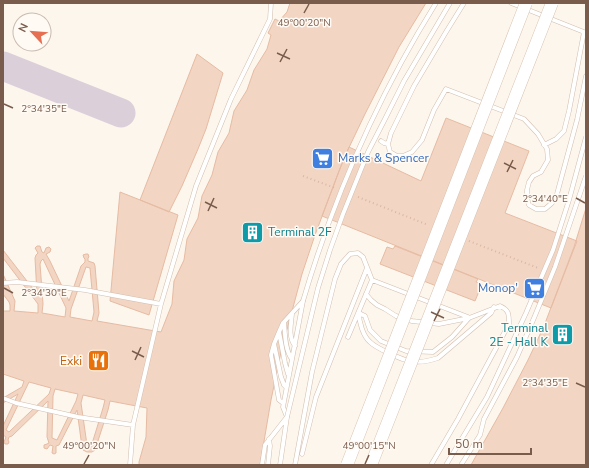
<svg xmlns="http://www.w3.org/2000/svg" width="589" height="468" font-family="'Nunito Sans',sans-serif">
  <rect width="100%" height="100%" fill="#fdf6ec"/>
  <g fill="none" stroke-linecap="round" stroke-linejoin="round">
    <path stroke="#dbcfda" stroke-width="29" d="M3,66L121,113"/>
  </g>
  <path fill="#f3d5c3" stroke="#e6bba3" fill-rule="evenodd" d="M290,3H426L399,47L365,114L344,158L315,235L302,274L281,352L271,400L260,465H139V462L146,437L147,408L110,401L108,410L95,450L92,452H87L83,450L82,447L77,410L59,445L56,446V453L54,454L52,453L53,446L50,445L47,449L44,448V445L47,444L49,443L47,437L48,401L12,436L9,437L8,440L9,442L8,444H5L4,442L6,437L3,435V426L18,394L3,403V398L22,387L24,381L3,374V311H10V305L9,302L3,294V288L4,289L3,286V274L15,301L14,311L38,313V304L3,258V250L37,294L35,258L36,255L38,253L35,248L37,246H40L42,252L44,253L46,248L49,247L51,249L50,252L46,254L50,261L69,301L81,266L85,262V259L84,258L83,255L86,254H88L89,257L88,258V261L94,263L95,266L99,313L97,321L161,332L172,304L174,281L184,260L187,239L198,218L202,196L212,175L218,152L229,133L234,111L247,90L254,70L267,49L271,35L268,33L275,19L279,21L287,12ZM43,259L66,308L65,317L42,313L43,304L40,264L41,261ZM86,267L90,268L94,312L92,321L70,317L71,309ZM29,382L51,388L49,394L10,431L9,432L6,430ZM55,389L78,394L76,401L57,440L52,438L53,396ZM83,395L105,400L103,408L91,447H89L87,445L81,403Z
    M197,54L223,73L206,129L198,149L182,186L169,212L140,200Z
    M446,118L529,151L505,213L577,241L551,308L322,216L339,171L349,147L421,181Z
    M120,192L178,215L149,315L110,301Z
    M586,208V465H471L503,408L528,360L544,326L574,247Z
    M395,246L478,279L476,282L482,284L475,301L380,264L387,247L393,249Z"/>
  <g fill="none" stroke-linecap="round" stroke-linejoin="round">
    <defs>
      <path id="lane" d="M464,3L446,32L414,86L391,133L388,144L390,152L397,156H403L412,152L422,140L434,110L446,89L524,119L538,134L547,149L548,160L541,172L533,176L529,182L527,190V198L529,205L536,209H545L552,203L557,194L577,120L586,76
        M511,3L584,32L569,111L564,131L556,139L544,145
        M381,141L384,143L388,144
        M372,280L468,317
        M3,283L17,282L85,290L161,304
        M366,294L371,300L377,305L385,309L396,316L412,321L439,324L469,318L500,306C509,310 509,314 509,324L458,419L431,465
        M292,314C291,325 288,336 295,346
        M469,318L452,337L433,352L406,351L381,341L370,330L365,316L359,313C359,322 363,336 370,342C376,348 402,360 410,361C419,363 429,361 438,358L491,313L494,307
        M283,323L279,332L285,363L288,374
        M279,332L274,344L281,377L284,385L286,387
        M274,344L271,355L279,400L283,403
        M292,359C285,351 285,333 284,322L303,301
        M3,398L16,403L78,417L133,425
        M302,454L316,397L367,268
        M130,465L133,425L161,304L196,186L231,99L270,19L271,3
        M262,465L265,445L287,417
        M268,465L270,446L269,439
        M280,465L287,417L283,407L303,301
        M295,465L312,372L335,279L341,264L350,254L358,253L363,257L372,280L348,337"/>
    </defs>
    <use href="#lane" stroke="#d1beb0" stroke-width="5"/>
    <path stroke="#d9b8a5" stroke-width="2" stroke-dasharray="1 3" stroke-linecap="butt" d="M303,176L335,188
      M358,197L428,225
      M469,241L538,268"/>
    <use href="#lane" stroke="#fff" stroke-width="4"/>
    <defs>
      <path id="lane-bridge" d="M303,301C334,196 378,96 436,3
        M287,417L318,288L330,250L343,214L368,152L385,119L404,81L450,3
        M446,465L487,397L526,313L553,250L569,200L586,137
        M461,465L480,435L484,419L517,357L534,318L555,267L586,176"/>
      <path id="secondary-bridge" d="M347,465L526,3
        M371,465L552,3"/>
    </defs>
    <use href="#lane-bridge" stroke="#d1beb0" stroke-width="5" stroke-linecap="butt"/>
    <use href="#secondary-bridge" stroke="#d6c0b0" stroke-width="13" stroke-linecap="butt"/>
    <use href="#lane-bridge" stroke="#fff" stroke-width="4"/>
    <use href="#secondary-bridge" stroke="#fff" stroke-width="12"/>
  </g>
  <path fill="none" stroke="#7a5c4d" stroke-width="1.5" d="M304,13L309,4M277,53L290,59M280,62L287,49M4,104L13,108M504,163L516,169M507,172L513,160M576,198L585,203M205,202L217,208M208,211L214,198M4,288L13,293M431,312L444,318M434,321L440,309M132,351L144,357M135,360L141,347M576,383L585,387M84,464L89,455M365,464L369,455"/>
  <defs>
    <symbol id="supermarket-square" viewBox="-11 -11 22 22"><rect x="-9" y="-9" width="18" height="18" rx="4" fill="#3f7fe0" stroke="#fffaf3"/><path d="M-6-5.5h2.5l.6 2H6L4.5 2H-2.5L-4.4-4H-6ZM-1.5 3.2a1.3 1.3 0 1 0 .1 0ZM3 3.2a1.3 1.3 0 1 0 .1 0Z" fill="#fff"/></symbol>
    <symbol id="building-square" viewBox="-11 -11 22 22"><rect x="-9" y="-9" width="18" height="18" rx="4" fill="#0f9aa8" stroke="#fffaf3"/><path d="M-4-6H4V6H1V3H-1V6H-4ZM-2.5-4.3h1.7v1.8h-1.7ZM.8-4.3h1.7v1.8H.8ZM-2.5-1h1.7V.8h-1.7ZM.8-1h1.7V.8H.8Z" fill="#fff"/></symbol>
    <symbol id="restaurant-square" viewBox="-11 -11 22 22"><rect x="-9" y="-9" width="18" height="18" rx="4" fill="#e8710a" stroke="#fffaf3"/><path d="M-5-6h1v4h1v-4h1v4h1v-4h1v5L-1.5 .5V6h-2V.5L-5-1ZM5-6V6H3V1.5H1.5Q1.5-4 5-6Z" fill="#fff"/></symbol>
  </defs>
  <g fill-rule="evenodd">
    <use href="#supermarket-square" x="310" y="146" width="25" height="25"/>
    <use href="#building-square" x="240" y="220" width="25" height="25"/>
    <use href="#supermarket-square" x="522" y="276" width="25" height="25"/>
    <use href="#building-square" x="550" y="322" width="25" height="25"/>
    <use href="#restaurant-square" x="86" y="348" width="25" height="25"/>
  </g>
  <g text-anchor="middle" stroke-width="3" stroke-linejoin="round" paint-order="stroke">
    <g font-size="12" fill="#366cbe" stroke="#fffaf3" text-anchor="start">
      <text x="338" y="162">Marks &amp; Spencer</text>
      <text x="518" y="292" text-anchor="end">Monop'</text>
    </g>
    <g font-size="12" fill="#0d838f" stroke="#fffaf3" text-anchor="start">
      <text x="268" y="236">Terminal 2F</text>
      <text x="548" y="332" text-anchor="end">Terminal<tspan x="548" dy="14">2E - Hall K</tspan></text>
    </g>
    <g font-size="12" fill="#c56008" stroke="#fffaf3" text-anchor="end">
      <text x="82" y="365">Exki</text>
    </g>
  </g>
  <g font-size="10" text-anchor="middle" fill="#7a5c4d" stroke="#fffaf3" stroke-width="3" stroke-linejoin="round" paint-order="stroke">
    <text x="304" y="26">49°00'20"N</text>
    <text x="44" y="112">2°34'35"E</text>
    <text x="545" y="202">2°34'40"E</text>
    <text x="44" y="296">2°34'30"E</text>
    <text x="545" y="386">2°34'35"E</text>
    <text x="89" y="449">49°00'20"N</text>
    <text x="369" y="449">49°00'15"N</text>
  </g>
  <rect width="589" height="468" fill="none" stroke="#7a5c4d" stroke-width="8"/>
  <g transform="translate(32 32) rotate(296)"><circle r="19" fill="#fffaf3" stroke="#cabbb1"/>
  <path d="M0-3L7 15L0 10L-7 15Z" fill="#e76f51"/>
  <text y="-6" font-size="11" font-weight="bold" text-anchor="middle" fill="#7a5c4d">N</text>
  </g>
  <path d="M449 448v6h82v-6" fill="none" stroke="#7a5c4d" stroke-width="2"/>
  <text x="455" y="448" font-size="12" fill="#7a5c4d" stroke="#fffaf3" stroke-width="3" paint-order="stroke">50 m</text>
</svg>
